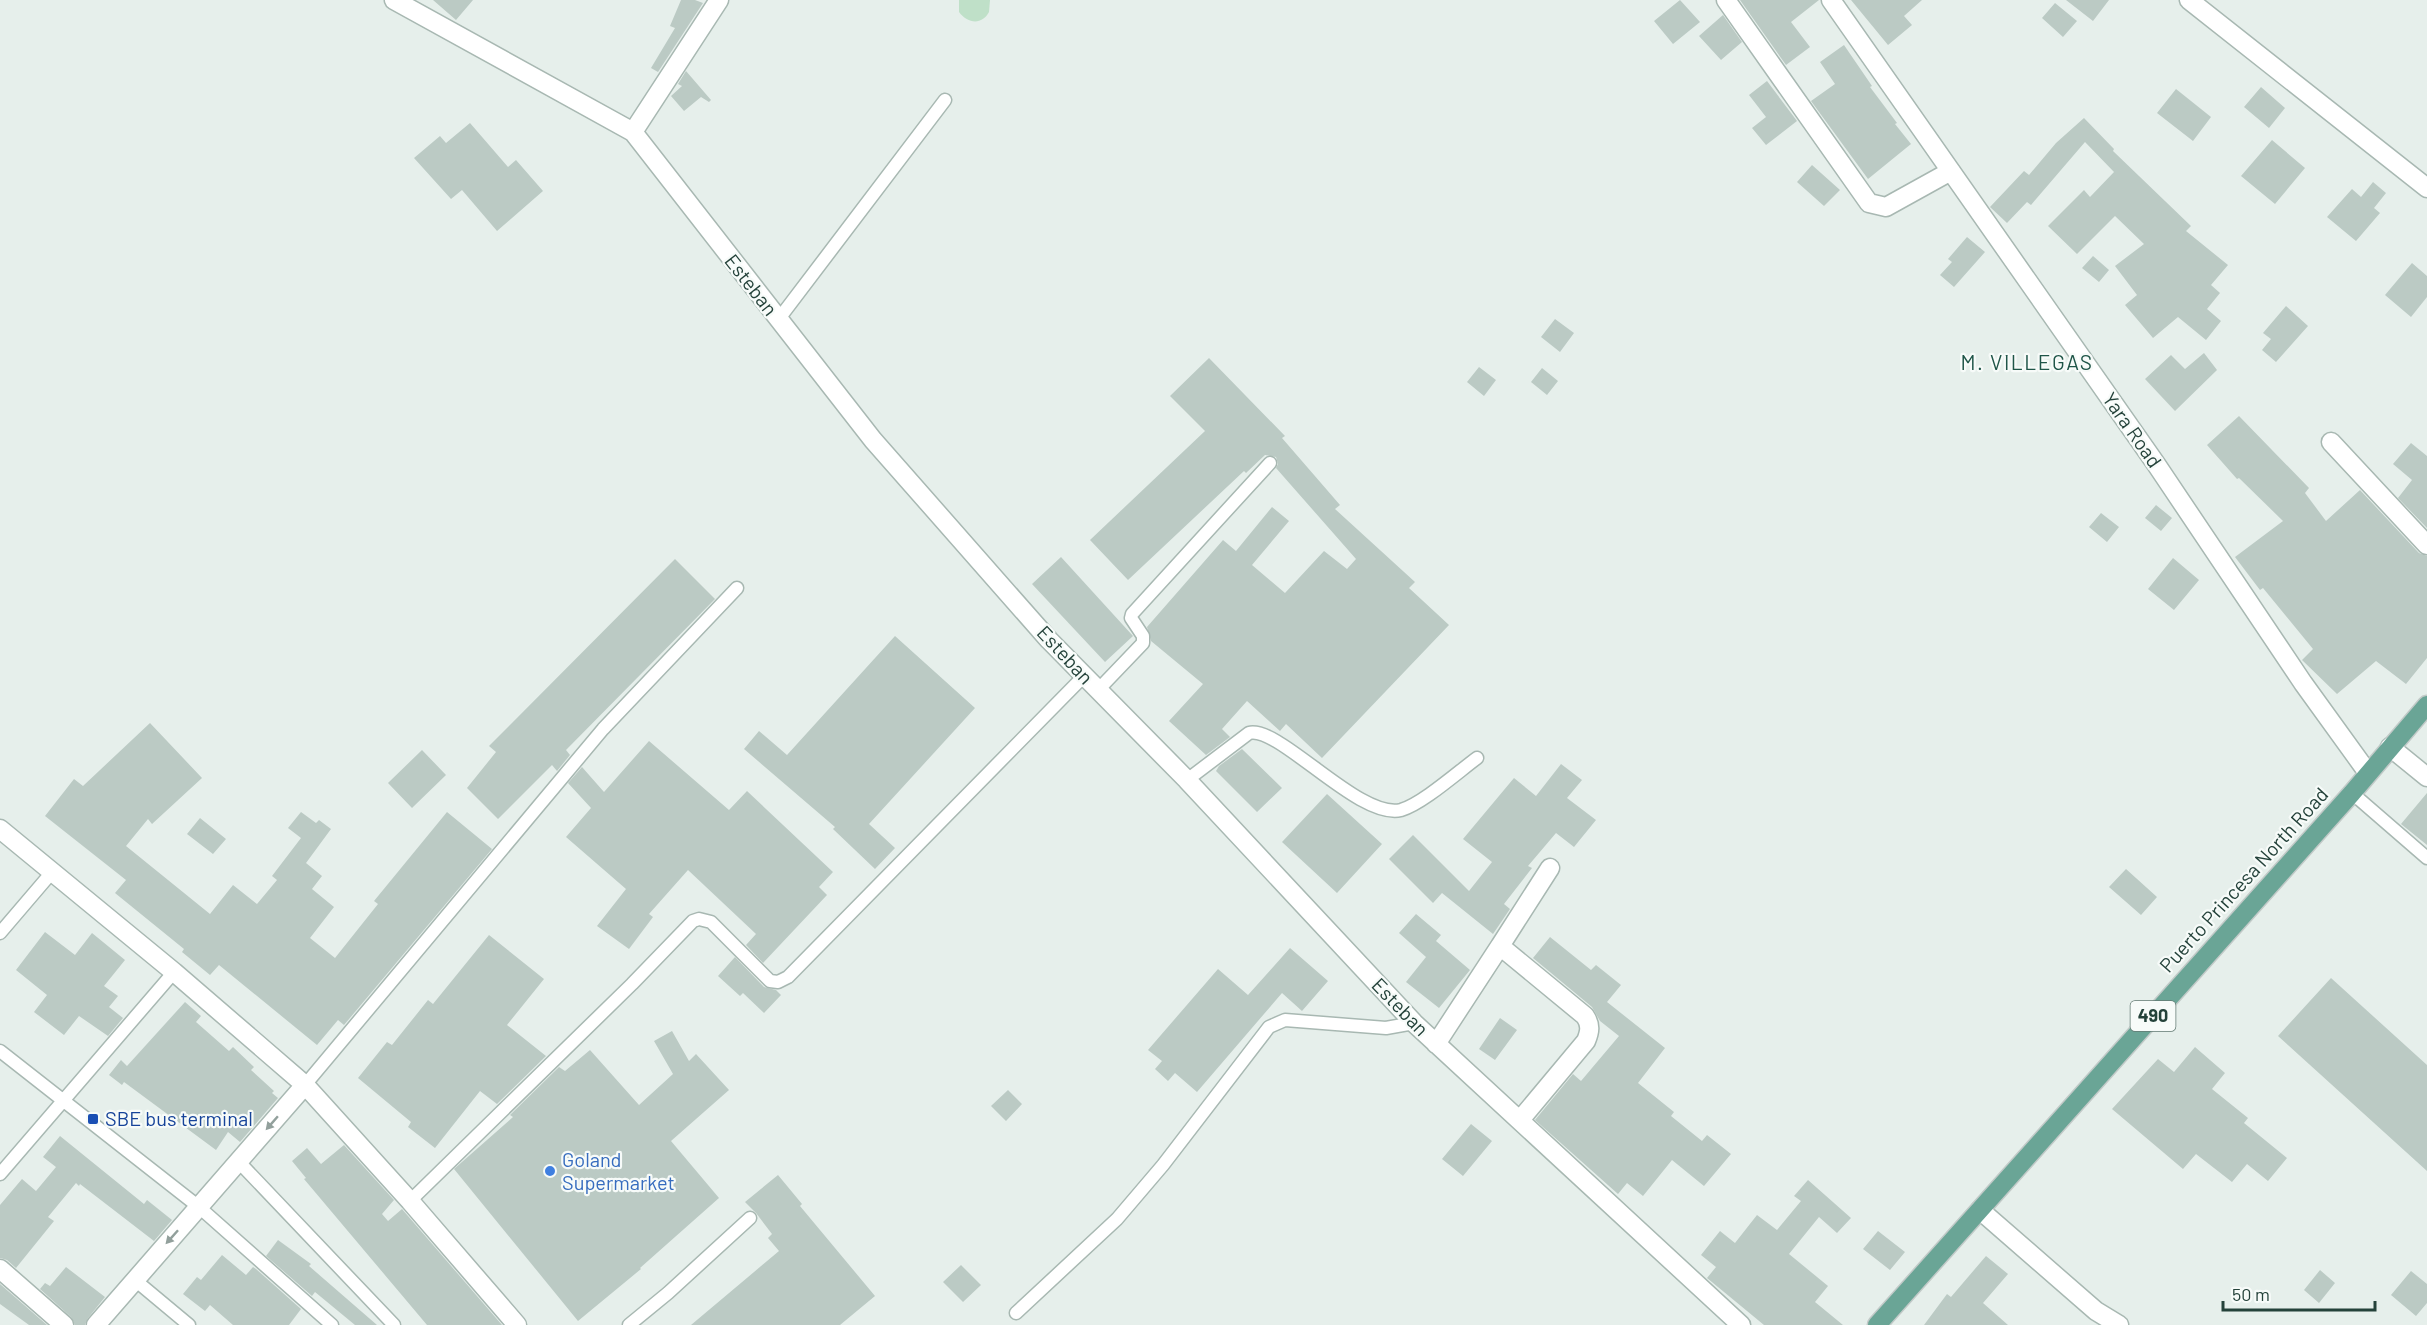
<svg xmlns="http://www.w3.org/2000/svg" width="2427" height="1325" font-family="Barlow,sans-serif">
  <rect width="100%" height="100%" fill="#e6efeb"/>
  <path fill="#bfe0c8" d="M959,0H990L989,12C982,25 968,24 959,12Z"/>
  <path fill="#bbcac4" d="M433,0H473L456,20Z
    M681,0H695L703,3L658,72L651,68L675,28L670,26Z
    M1680,0L1700,22L1673,44L1654,21Z
    M1740,0H1819L1791,22L1810,47L1786,65Z
    M1851,0H1922L1904,16L1912,25L1888,45Z
    M2066,0H2109L2093,21Z
    M2055,3L2077,21L2063,37L2042,18Z
    M1723,15L1742,42L1721,60L1699,36Z
    M1844,45L1872,86L1870,87L1897,123L1895,124L1911,144L1868,179L1811,101L1835,84L1820,62Z
    M686,71L711,100L709,102L701,97L684,111L671,96L682,86L678,84Z
    M1767,81L1797,121L1766,145L1752,128L1766,117L1749,95Z
    M2261,87L2285,108L2269,128L2244,107Z
    M2176,89L2211,117L2193,141L2157,113Z
    M2084,118L2114,149L2113,151L2191,226L2186,231L2228,265L2211,285L2220,293L2207,309L2221,321L2206,340L2178,317L2153,338L2125,305L2137,295L2115,266L2144,244L2115,216L2077,254L2048,226L2084,190L2090,197L2114,172L2085,142L2031,205L2027,202L2007,223L1990,207L2024,171L2029,175L2056,143Z
    M470,123L508,167L516,160L543,191L497,231L462,190L451,199L414,158L440,136L446,143Z
    M2272,140L2305,168L2275,204L2241,176Z
    M1812,165L1840,190L1824,206L1797,182Z
    M2373,182L2386,193L2374,208L2380,213L2356,241L2327,217L2352,189L2361,197Z
    M1967,237L1985,252L1954,287L1940,275L1952,262L1948,259Z
    M2093,256L2109,270L2099,282L2082,268Z
    M2412,263L2427,276V297L2411,317L2385,295Z
    M2286,306L2308,326L2276,362L2262,350L2271,339L2263,333Z
    M1555,319L1574,333L1560,352L1541,337Z
    M2204,353L2217,370L2175,411L2145,379L2171,355L2185,369Z
    M1209,358L1285,436L1282,438L1340,505L1335,509L1415,582L1409,588L1449,625L1322,758L1286,724L1280,731L1247,701L1222,729L1230,737L1206,755L1169,721L1203,684L1151,641L1147,627L1223,540L1236,551L1272,507L1289,521L1252,565L1285,593L1324,551L1347,569L1356,559L1276,468L1278,464L1276,457L1265,455L1246,473L1244,471L1128,580L1090,540L1205,431L1170,396Z
    M1479,367L1496,380L1484,396L1467,382Z
    M1542,368L1558,381L1547,395L1531,382Z
    M2239,416L2309,488L2305,493L2326,521L2360,490L2419,553L2427,556V658L2406,684L2376,661L2337,694L2302,660L2313,649L2263,588L2260,590L2235,557L2283,521L2239,478L2237,479L2207,445Z
    M2411,443L2427,456V528L2398,498L2412,480L2393,464Z
    M2156,505L2172,518L2161,531L2145,518Z
    M2101,513L2119,527L2107,542L2089,527Z
    M1061,557L1133,636L1105,662L1032,584Z
    M2173,558L2199,580L2174,610L2148,589Z
    M675,559L715,599L566,750L570,755L557,771L552,765L498,819L467,788L496,752L489,746Z
    M895,636L975,708L869,824L895,848L875,869L833,829L835,827L744,749L759,731L787,755Z
    M150,723L202,778L152,824L148,819L126,846L210,914L233,885L257,904L277,880L272,876L301,838L288,828L301,812L316,823L319,820L331,829L306,863L322,876L312,889L334,907L310,938L335,958L378,904L374,901L447,812L492,849L344,1025L338,1020L317,1045L219,965L210,975L182,952L184,949L115,893L126,880L45,816L74,779L83,786Z
    M649,741L729,810L747,791L833,872L819,887L827,895L763,963L746,945L756,934L688,870L649,914L653,917L629,949L597,926L626,889L566,837L591,808L568,783L582,767L604,792Z
    M1242,749L1282,788L1257,812L1216,771L1219,766Z
    M422,750L446,775L412,808L388,783Z
    M1561,764L1582,780L1567,798L1596,820L1574,847L1556,833L1528,866L1532,868L1504,904L1510,909L1493,934L1442,893L1433,903L1389,859L1413,835L1469,891L1492,862L1463,839L1514,778L1536,796Z
    M2427,793V845L2401,824Z
    M1327,794L1382,844L1337,893L1282,842Z
    M200,818L226,839L213,854L187,834Z
    M2126,869L2157,897L2141,915L2109,887Z
    M1416,914L1441,935L1436,941L1470,970L1439,1008L1406,982L1426,957L1399,933Z
    M45,932L75,955L92,933L125,960L104,986L118,996L109,1007L123,1018L108,1036L79,1016L64,1035L34,1012L47,995L16,970Z
    M489,935L544,979L507,1025L546,1056L497,1104L480,1091L435,1148L408,1127L411,1122L358,1078L387,1042L392,1045L428,1000L433,1004Z
    M1550,937L1591,970L1596,965L1621,985L1607,1002L1665,1048L1638,1083L1674,1112L1671,1116L1702,1141L1707,1135L1731,1154L1704,1186L1672,1160L1643,1196L1627,1183L1618,1194L1535,1120L1573,1074L1581,1081L1619,1036L1600,1021L1592,1007L1533,958Z
    M1290,948L1328,981L1302,1011L1282,993L1197,1092L1175,1073L1168,1081L1155,1069L1162,1061L1148,1050L1218,969L1248,995Z
    M735,957L764,987L776,990L781,995L764,1013L743,993L740,996L718,976Z
    M2331,978L2427,1065V1171L2278,1036Z
    M185,1002L201,1016L196,1022L229,1051L233,1047L254,1067L251,1070L274,1091L272,1093L278,1098L240,1142L228,1132L216,1150L124,1082L122,1085L109,1075L121,1060L127,1066Z
    M1500,1018L1517,1030L1495,1060L1479,1049Z
    M672,1031L689,1061L696,1054L729,1090L671,1141L719,1198L640,1268L641,1269L578,1321L454,1169L513,1117L510,1115L559,1067L565,1071L590,1050L639,1105L673,1074L654,1041Z
    M2195,1047L2225,1073L2212,1089L2248,1118L2244,1123L2287,1158L2268,1181L2247,1164L2232,1182L2196,1154L2183,1169L2112,1109L2158,1059L2174,1072Z
    M1008,1090L1022,1104L1006,1121L991,1106Z
    M1471,1124L1492,1141L1463,1176L1442,1159Z
    M60,1136L144,1204L147,1200L172,1220L154,1241L80,1184L79,1186L76,1183L48,1217L54,1221L16,1268L7,1260L0,1258V1205L22,1179L36,1191L56,1167L43,1157Z
    M344,1145L394,1200L382,1214L388,1221L402,1209L502,1325H427L304,1179L306,1178L292,1161L307,1148L321,1164Z
    M778,1175L802,1204L800,1206L875,1296L840,1325H691L779,1251L768,1238L772,1234L756,1213L745,1202Z
    M1808,1180L1851,1218L1837,1233L1819,1217L1789,1254L1828,1286L1815,1302L1843,1325H1764L1707,1278L1716,1267L1701,1255L1720,1231L1735,1243L1757,1215L1777,1230L1801,1201L1794,1196Z
    M1878,1231L1905,1252L1890,1270L1863,1249Z
    M278,1240L311,1264L309,1266L377,1325H355L315,1292L312,1296L266,1256Z
    M222,1255L246,1275L253,1267L256,1269L301,1309L289,1325H233L210,1305L205,1311L183,1294L197,1277L201,1280Z
    M1986,1256L2008,1274L1983,1303L2008,1325H1924L1947,1294L1951,1297Z
    M961,1265L981,1285L963,1302L943,1282Z
    M66,1267L105,1297L88,1318L85,1325H75L71,1317L40,1289L45,1283L50,1286Z
    M2320,1270L2335,1283L2319,1303L2304,1290Z
    M2411,1271L2427,1284V1303L2416,1316L2391,1295Z
    M0,1284L47,1325H29L0,1304Z"/>
  <g fill="none" stroke-linecap="round" stroke-linejoin="round">
    <defs>
      <path id="lane" d="M778,320L945,100
        M1098,690L1143,643V636L1131,618L1132,614L1270,463
        M1187,780L1249,733C1279,725 1359,820 1401,810C1422,804 1458,772 1477,758
        M2352,793L2427,858
        M0,933L53,871
        M0,1051L199,1207L332,1325
        M305,1085L603,729L737,588
        M238,1161L394,1325
        M0,1174L174,972
        M410,1201L632,984L693,921L699,919L711,922L770,981L778,982L788,977L1084,676
        M135,1280L189,1325
        M1016,1313L1117,1219L1163,1165L1269,1027L1285,1020L1386,1028L1414,1023
        M629,1325L668,1293L750,1218"/>
      <path id="street" d="M394,0L633,132L873,440L1049,640L1187,780L1414,1023L1741,1325
        M1726,0L1869,203L1886,207L1951,171
        M1831,0L2156,464L2303,683L2368,773
        M2189,0L2427,188
        M633,132L719,0
        M2331,442L2427,545
        M2390,747L2427,777
        M0,829L174,972L305,1085L410,1201L517,1325
        M1500,946L1550,868
        M1436,1044L1500,946L1585,1016C1591,1025 1590,1031 1586,1041L1520,1120
        M1980,1210L2096,1311L2119,1325
        M0,1269L64,1325
        M96,1325L305,1085"/>
      <path id="primary" d="M1877,1325L2352,793L2427,705"/>
    </defs>
    <use href="#lane" stroke="#a8b8b2" stroke-width="15"/>
    <use href="#street" stroke="#a8b8b2" stroke-width="21"/>
    <use href="#primary" stroke="#c2cac8" stroke-width="21"/>
    <use href="#lane" stroke="#fff" stroke-width="12"/>
    <use href="#street" stroke="#fff" stroke-width="18"/>
    <use href="#primary" stroke="#6aa596" stroke-width="18"/>
  </g>
  <defs><path id="oneway-solid" d="M-6-.8H1V-3.2L6.5 0L1 3.2V.8H-6Z" transform="scale(1.5)"/></defs>
  <g fill="#92a09c">
    <use href="#oneway-solid" transform="translate(272 1123) rotate(131)"/>
    <use href="#oneway-solid" transform="translate(172 1237) rotate(132)"/>
  </g>
  <rect fill="#1a4fb4" stroke="#f7fbf9" stroke-width="2" x="87" y="1113" width="12" height="12" rx="3"/>
  <circle fill="#3f7fe0" stroke="#f7fbf9" stroke-width="2" cx="550" cy="1171" r="6"/>
  <g text-anchor="middle" stroke-width="4.5" stroke-linejoin="round" paint-order="stroke">
    <rect fill="#f7fbf9" stroke="#637a73" stroke-width="1.5" x="2130.5" y="1001" width="45" height="30" rx="4.5"/>
    <g font-size="18" font-weight="bold" fill="#24423a">
      <text x="2153" y="1022">490</text>
    </g>
    <g font-size="20" fill="#24423a" stroke="#f7fbf9">
      <text transform="translate(751 285) rotate(52)" y="7">Esteban</text>
      <text transform="translate(2132 430) rotate(55)" y="7">Yara Road</text>
      <text transform="translate(1065 655) rotate(47)" y="7">Esteban</text>
      <text transform="translate(2244 880) rotate(-48)" y="7">Puerto Princesa North Road</text>
      <text transform="translate(1400 1007) rotate(46)" y="7">Esteban</text>
    </g>
    <g font-size="20" fill="#164399" stroke="#f7fbf9" text-anchor="start">
      <text x="105" y="1126">SBE bus terminal</text>
    </g>
    <g font-size="20" fill="#366cbe" stroke="#f7fbf9" text-anchor="start">
      <text x="562" y="1167">Goland<tspan x="562" dy="23">Supermarket</tspan></text>
    </g>
    <g font-size="21" letter-spacing="1.5" fill="#1f5548" stroke="#f7fbf9">
      <text x="2027" y="370">M. VILLEGAS</text>
    </g>
  </g>
  <path d="M2223 1301v9h152v-9" fill="none" stroke="#24423a" stroke-width="3"/>
  <text x="2232" y="1301" font-size="18" fill="#24423a" stroke="#f7fbf9" stroke-width="4.5" paint-order="stroke">50 m</text>
</svg>
